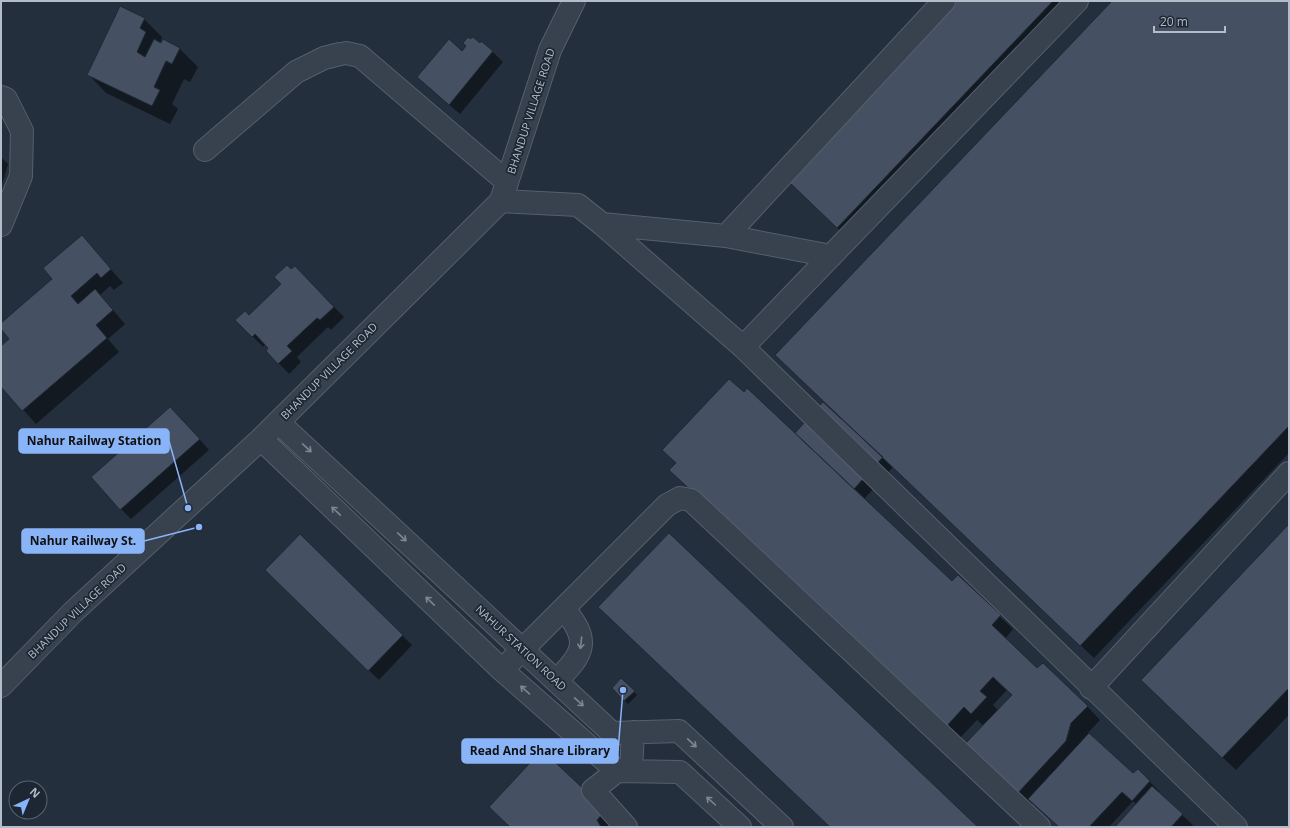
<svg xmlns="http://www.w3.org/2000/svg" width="1290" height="828" font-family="'Open Sans',sans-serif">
  <rect width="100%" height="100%" fill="#242f3e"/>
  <path fill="#0007" fill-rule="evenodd" d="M957,1H1079L851,241L800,192Z
    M1113,1H1289V453L1094,658L893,467L864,499L952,583L958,577L1013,629L1005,639L1038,670L1087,706L1100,720L1088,733L1134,774L1138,770L1160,792L1158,793L1193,825L1191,827H1116L1137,805L1133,801L1109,827H1059L1034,803L1030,807L979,759L984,726L977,720L958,740L684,484L795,434L823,403L832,411L833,409ZM1007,690L1013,695L998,710L993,705Z
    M144,19L162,37L160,43L179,48L198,67L190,82L184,79L172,104L178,109L170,124L106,93L88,74Z
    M473,38L493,52L503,62L460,114L428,87L462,52Z
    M1,157L8,164L1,188Z
    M82,237L123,283L114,290L110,286L100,295L125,324L108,339L119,352L36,424L1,385V348L11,339L1,328V325L54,279Z
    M295,267L344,317L331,330L328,327L297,357L301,362L289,374L267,351L270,348L266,344L263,347L237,320L249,316L282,284Z
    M181,418L209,450L131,519L121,509Z
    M1289,526V715L1236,770L1155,694Z
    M300,536L412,645L379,680L267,570Z
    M621,679L637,695L628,704L613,688Z
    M542,751L616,827H511Z"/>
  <path fill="#455162" stroke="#1f2835" d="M955,1H1053L837,228L786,179Z
    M1112,1H1289V426L1080,646L775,355Z
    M120,6L145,18L140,28L146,32L137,52L145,57L154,39L161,43L163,39L180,48L172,64L166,61L154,87L160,90L152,106L87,75Z
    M468,37L470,39L473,37L480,43L481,41L493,51L449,105L417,77L449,39L462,51L466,46L463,43Z
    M82,235L111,269L101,278L97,273L71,296L78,304L95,289L113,310L96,325L107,338L22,411L1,387V346L9,339L1,329V323L52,279L43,268Z
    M287,265L291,269L295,266L334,307L320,320L317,318L287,346L292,351L278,364L266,351L268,348L255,334L252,337L235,320L245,311L249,315L281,284L274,277Z
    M729,379L744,392L747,388L952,581L958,575L1001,615L992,625L1037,668L1043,663L1088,706L1071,723L1066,741L1017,794L964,745L1012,695L993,677L980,691L987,697L971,714L964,707L945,728L669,470L676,463L662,450Z
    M823,402L883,457L854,489L795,433Z
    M170,407L200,439L120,510L91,477Z
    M1289,524V688L1222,758L1141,680Z
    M669,533L978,827H830L598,607Z
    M300,534L403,635L368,671L265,570Z
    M621,678L635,691L624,701L612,688Z
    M1089,733L1133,773L1138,769L1150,781L1132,801L1122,792L1089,827H1059L1028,799Z
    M542,750L606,810L597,820L601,827H510L489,807Z
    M1152,786L1183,814L1171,827H1115Z"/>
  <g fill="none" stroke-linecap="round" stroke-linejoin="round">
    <defs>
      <path id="minor" d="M346,53L360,56L507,182
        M1,97L6,99L22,131L21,176L1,225
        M205,150L296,72L324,58L340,54
        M501,201L578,205L602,224L743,347L1236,827
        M602,224L726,236L831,256
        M726,236L944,1
        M743,347L1077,1
        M278,422L612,733L679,731L782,827
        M261,439L502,670L617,771L680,772L740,827
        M502,670L667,505L680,498L691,500L1039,827
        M556,681C584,654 591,641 564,609
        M1,686L73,612L261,439L501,201L550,50L574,1
        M1091,688L1289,473
        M617,771L593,790L626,827
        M631,771L633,732"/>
    </defs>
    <use href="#minor" stroke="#565f6c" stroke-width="24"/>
    <use href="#minor" stroke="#38414e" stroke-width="22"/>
  </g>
  <defs><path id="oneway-shaft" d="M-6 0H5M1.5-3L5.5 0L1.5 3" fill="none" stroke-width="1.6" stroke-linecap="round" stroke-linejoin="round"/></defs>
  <g stroke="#7c8592">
    <use href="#oneway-shaft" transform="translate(307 448) rotate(43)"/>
    <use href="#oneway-shaft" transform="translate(336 511) rotate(-136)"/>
    <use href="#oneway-shaft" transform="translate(402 537) rotate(43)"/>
    <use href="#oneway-shaft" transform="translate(430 601) rotate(-136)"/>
    <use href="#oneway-shaft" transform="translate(581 643) rotate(96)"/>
    <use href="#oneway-shaft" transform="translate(525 690) rotate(-139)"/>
    <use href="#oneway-shaft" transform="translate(579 702) rotate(43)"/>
    <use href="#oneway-shaft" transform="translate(692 743) rotate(43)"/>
    <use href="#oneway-shaft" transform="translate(711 801) rotate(-138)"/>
  </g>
  <g text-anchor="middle" stroke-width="3.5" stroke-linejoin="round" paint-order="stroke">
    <g font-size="11" fill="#b4bcc9" stroke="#1d2633">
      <text transform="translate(531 111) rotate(-72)" y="4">BHANDUP VILLAGE ROAD</text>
      <text transform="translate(329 371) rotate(-45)" y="4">BHANDUP VILLAGE ROAD</text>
      <text transform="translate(77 611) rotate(-44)" y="4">BHANDUP VILLAGE ROAD</text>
      <text transform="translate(521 648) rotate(43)" y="4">NAHUR STATION ROAD</text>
    </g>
  </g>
  <path fill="none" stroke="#8ab4f8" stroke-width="1.5" d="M188 508L169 441M199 527L144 541M623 690L618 751"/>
  <g fill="#8ab4f8" stroke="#1d2633" stroke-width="1.5">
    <circle cx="188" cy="508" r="4"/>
    <circle cx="199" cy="527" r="4"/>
    <circle cx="623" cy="690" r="4"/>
  </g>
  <g fill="#8ab4f8" stroke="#8ab4f8" stroke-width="1.5">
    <rect x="19" y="429" width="150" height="24" rx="4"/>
    <rect x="22" y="529" width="122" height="24" rx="4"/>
    <rect x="462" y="739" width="156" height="24" rx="4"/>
  </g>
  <g font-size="12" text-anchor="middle" font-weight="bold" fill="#111">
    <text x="94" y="445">Nahur Railway Station</text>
    <text x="83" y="545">Nahur Railway St.</text>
    <text x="540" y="755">Read And Share Library</text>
  </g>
  <rect width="1290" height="828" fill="none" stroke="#b4bcc9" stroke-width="4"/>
  <g transform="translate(28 800) rotate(44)"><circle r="19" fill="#1d2633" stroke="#59626f"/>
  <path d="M0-3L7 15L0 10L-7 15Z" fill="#8ab4f8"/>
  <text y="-6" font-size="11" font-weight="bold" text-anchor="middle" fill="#b4bcc9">N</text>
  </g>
  <path d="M1154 26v6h71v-6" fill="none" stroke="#b4bcc9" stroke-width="2"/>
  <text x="1160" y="26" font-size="12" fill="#b4bcc9" stroke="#1d2633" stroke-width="3" paint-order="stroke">20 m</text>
</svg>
